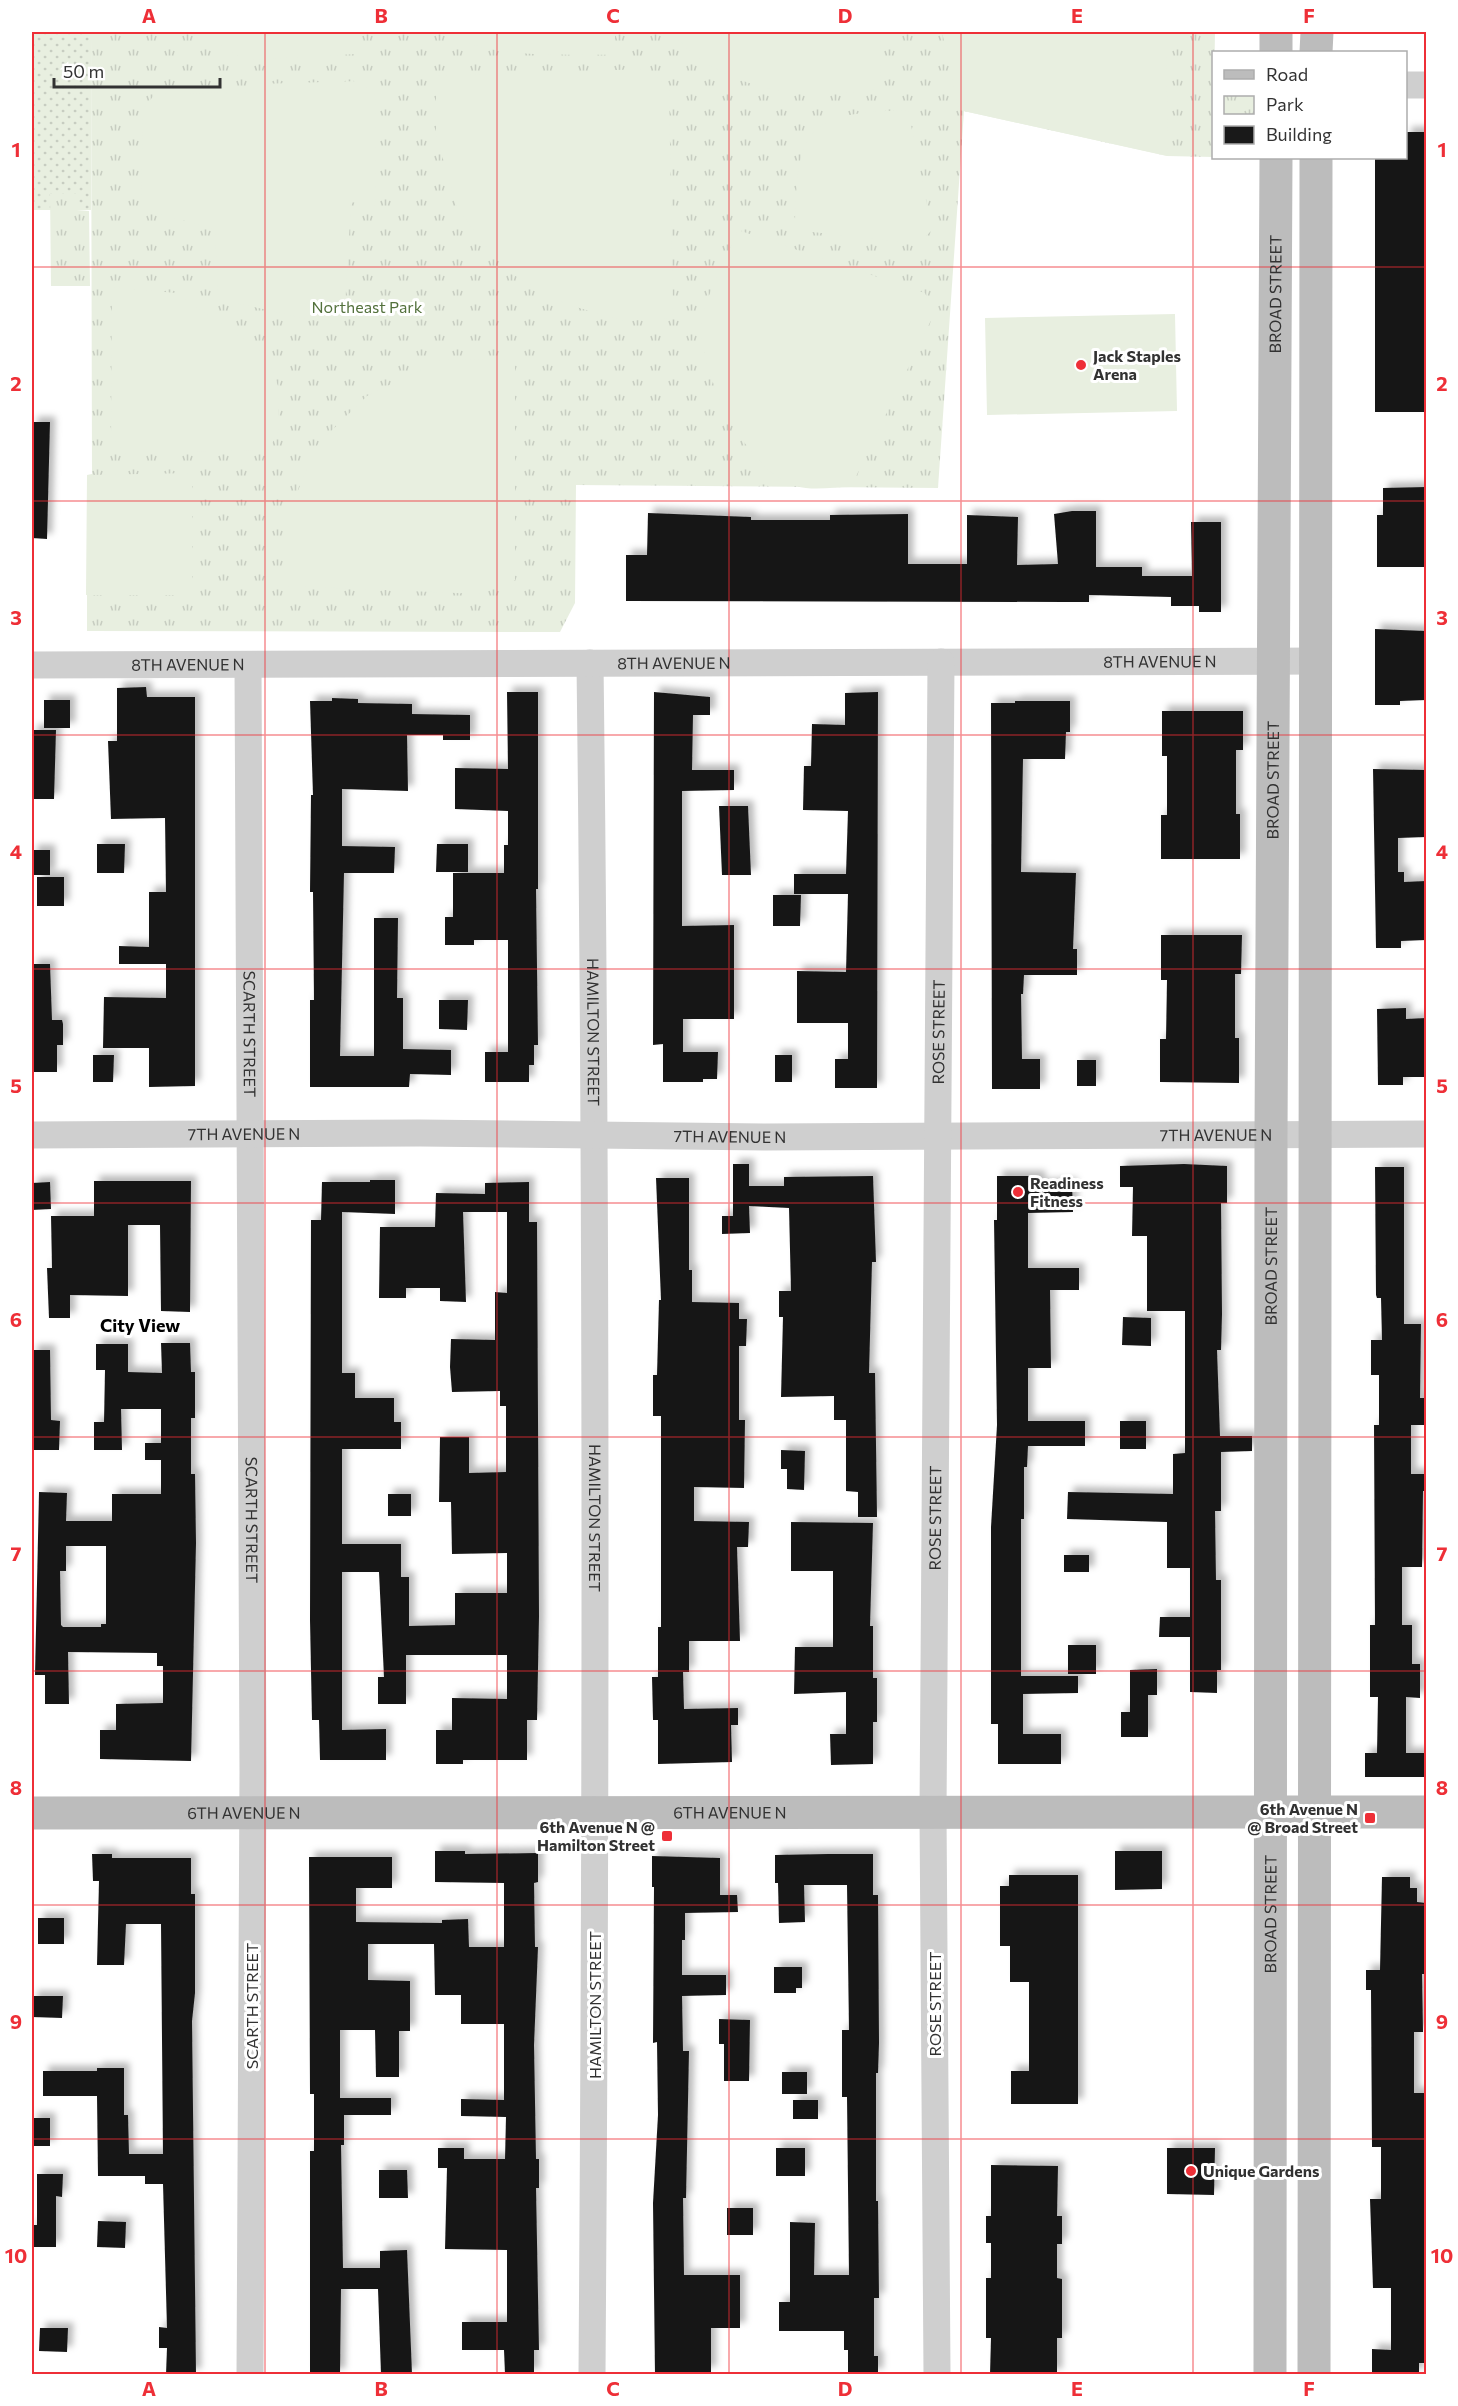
<svg xmlns="http://www.w3.org/2000/svg" width="1458" height="2406" font-family="Commissioner,sans-serif">
  <defs>
    <pattern id="grass-dots" width="8" height="8" patternUnits="userSpaceOnUse" patternTransform="scale(1.5)"><rect width="8" height="8" fill="#e8efe0"/><path d="M2 2h.1M6 6h.1" fill="none" stroke="#c7cdc1" stroke-width="1.8" stroke-linecap="round"/></pattern>
    <pattern id="park-tufts" width="24" height="20" patternUnits="userSpaceOnUse" patternTransform="scale(1.5)"><rect width="24" height="20" fill="#e8efe0"/><path d="M3 7l-1-3M5 7V3M7 7l1-3M15 17l-1-3M17 17v-4M19 17l1-3" fill="none" stroke="#c7cdc1"/></pattern>
    <filter id="shadow"><feDropShadow dx="5.5" dy="-5.5" stdDeviation="3" flood-color="#0004"/></filter>
  </defs>
  <rect width="100%" height="100%" fill="#fff"/>
  <path fill="url(#grass-dots)" d="M32,32H91V210H32Z"/>
  <path fill="url(#park-tufts)" d="M91,32H1215L1213,157L1167,156L964,111L938,488L576,485L575,603L560,632L87,631V475L92,474Z
    M50,194H77V210L89,211L90,286H51Z"/>
  <path fill="#e8efe0" d="M200,32H357V54L244,60Z
    M449,32H615V55C572,54 481,60 449,32Z
    M672,32H880L881,89C852,92 822,97 793,93C749,87 698,68 672,32Z
    M942,32H1166L1168,156L959,110Z
    M646,69L669,87L673,318L626,321L565,304L512,274L481,241L456,205L436,134V76Z
    M359,81L375,95L376,206L351,202L345,308L330,324L218,299L215,229L141,209L143,109L155,94L256,92L257,84Z
    M908,110L932,230L918,244L795,230C797,129 803,113 908,110Z
    M738,230L925,293L934,314L851,487C834,487 812,491 796,486C747,473 695,367 702,319C705,298 729,252 738,230Z
    M112,287L176,293L267,355L278,386L279,429L269,450L126,454L111,436Z
    M1175,314L1177,411L987,415L985,318Z
    M443,359L515,360V580L481,594L287,586V516L318,444L367,396Z
    M192,473V595H86L87,475Z"/>
  <path fill="#191919" fill-rule="evenodd" filter="url(#shadow)" d="M1406,132H1426V412H1375V158H1406Z
    M32,422H50L47,539L32,538Z
    M1426,487V567H1377V515H1383V488Z
    M1072,511H1096V567H1142V576H1192L1191,522H1221V612H1199V606H1171V597L1089,595V602H1066L626,601V555H647L648,513L751,517V520H830V515L908,514V564H967V515L1018,517L1017,565L1058,564L1054,514Z
    M1375,629L1426,631V700L1400,701V705H1375Z
    M146,687L147,697H195V1086L149,1087V1048H103L104,997L166,998V964H119V946L149,947V892H166L165,818L111,819L108,741H117V688Z
    M507,692H538V889H536L538,1045H534V1065H529V1082H485V1052H508V940H474V945H445V917H453V873H504V845H508V811L455,809V768L508,769Z
    M654,692L710,697V715H693L692,770H734V790L682,791V926L734,925V1019H683V1052H718L717,1079H703V1082H663V1044L653,1045Z
    M878,692L877,1088H835V1059H848V1023H797V971L846,972L848,894H794V874H846L848,811L803,810L804,766H811L812,724L845,725V693Z
    M332,698L358,699V703L412,704V714L470,715V740H443V735H407L408,791L342,789V846L395,847L394,873H344L340,1056H374V918H398L397,998H403V1049L451,1050V1075L410,1074L409,1087H310V1000H314L313,892H310L311,795H313L310,701H332Z
    M44,700H70V728H44Z
    M1015,701H1070V732H1066L1065,759H1023L1021,872L1076,873L1073,949H1077V975H1024L1023,994H1021L1022,1059H1040V1089H992L991,703H1015Z
    M1162,711H1243V750H1236V814H1240V859H1161V815H1167V756H1162Z
    M32,730H56L54,799H32Z
    M1373,769L1426,770V837L1398,838V872H1404V882L1426,881V940L1401,941V948H1376Z
    M719,806H748L751,875H722Z
    M97,844H125L124,873H97Z
    M437,844H468V872H436Z
    M32,850H50V875H32Z
    M37,877H64V906H37Z
    M773,895H801L800,926H773Z
    M1161,935H1242L1241,974H1235V1038H1239V1083L1160,1082V1039H1166L1167,980H1161Z
    M32,964H50L52,1020H62L63,1024V1045H57V1072H32Z
    M439,1000H468L467,1030L439,1029Z
    M1406,1008V1019L1426,1018V1077H1403V1085H1378L1377,1009Z
    M93,1055H114L113,1082H93Z
    M775,1055H792V1082H775Z
    M1077,1060H1096V1086H1077Z
    M733,1164H749V1186H784V1177L873,1176L876,1262H872L869,1373H875L877,1517H858V1492L846,1491V1420H834V1396L781,1397L783,1317H779V1291H791L789,1208L749,1206L750,1233L722,1234V1216H733Z
    M1184,1164L1227,1166V1203H1221L1222,1314L1221,1350H1217L1220,1436H1252V1451L1221,1452V1511H1215L1216,1580H1221V1670H1217V1693L1190,1692V1637H1159L1160,1617H1190V1568H1167V1522L1067,1519L1068,1492L1173,1494V1454L1185,1453V1311H1147V1236H1132L1133,1187H1120V1166Z
    M1375,1167H1404V1324H1421L1420,1398H1426V1425H1411V1474H1426V1491H1423L1422,1567H1402V1625H1412V1664H1420V1698L1406,1697V1753H1426V1777H1365V1753H1377L1378,1697H1370V1625H1375L1374,1425H1379V1375H1371V1340H1382L1381,1298H1377L1376,1295Z
    M997,1176H1040V1184L1072,1183L1073,1212L1028,1213V1268H1079V1290H1050L1051,1368H1028V1421H1085V1446H1028L1027,1467H1024V1519H1021V1676H1078V1693L1023,1694V1734H1061V1764H998V1724H991V1527L997,1425L994,1220H997Z
    M656,1178H689V1270H692V1302L739,1303V1319H747L746,1346H739V1420H745L744,1488L694,1487V1521L749,1522L748,1547H737L740,1641H689V1672H683L684,1709L738,1708V1725H731L732,1762L658,1764V1720H653L652,1677H658V1627H661V1416H653V1375H657L659,1300H661Z
    M370,1180H395V1214L342,1212V1373H355V1398H394V1422H401V1449H342V1544H401V1577H409V1626L455,1625V1593H507V1553L452,1554L451,1502H439L440,1437H469V1473L506,1472V1406H500V1391L452,1392L450,1367L451,1339L495,1340V1292L507,1293V1212H463L466,1302L440,1301V1288H406V1298H379L380,1227H435L436,1193L485,1194V1183L529,1182V1222H537L539,1616L537,1720H527V1760H463V1764H436V1730H452V1698L507,1699V1655H406V1704H378V1677H384L379,1572H342V1730L386,1729V1760H320L319,1720H312L310,1620L311,1220H321L322,1182H370Z
    M94,1181H191L190,1312L161,1311L160,1225H128V1296L70,1295V1318H49L47,1268H52L51,1216H94Z
    M50,1182L51,1209L32,1210V1183Z
    M1123,1317L1151,1318V1346L1122,1345Z
    M161,1343H190L191,1372H195V1418H191V1474H195L196,1543L191,1761L100,1759V1730H116V1704L163,1703V1666H157V1653L68,1652L69,1704H45V1675H35L39,1492L67,1493L66,1521H112V1494H161V1460H145V1443H161V1409H121L122,1450H94V1422H104L105,1370H96V1344H128V1372L162,1373ZM66,1546H106V1624H101V1627H63L61,1625L60,1571H66Z
    M32,1350H50L51,1420L60,1421L59,1450H32Z
    M1120,1421H1146V1449H1120Z
    M781,1450L805,1451L804,1490L787,1489V1469H781Z
    M388,1494H411V1516H388Z
    M791,1522L873,1523L870,1626H873V1678H877V1722H873V1764L831,1765L830,1734H846V1692L794,1694L795,1647H833V1571H791Z
    M1064,1555H1089V1572H1064Z
    M1068,1645H1096V1674H1068Z
    M1157,1669V1695H1148V1737H1121V1712H1130V1670Z
    M435,1851H465V1854L538,1853V1882L534,1883L535,1947H538L534,2045L536,2159H539V2188H536L539,2350H534V2374H505L504,2350H462V2322H507V2250L445,2249L447,2168H438V2148H464V2159H505L506,2117L461,2116V2099L504,2100V2024H461V1995H435L434,1944H368V1980L410,1981V2031H399V2077H376L375,2030H340V2098H391V2115H344V2145H341L343,2268H380V2251L407,2250L412,2374H381L378,2289H341L340,2374H310V2151H314V2094H310L309,1857H392V1888H356V1922L442,1923V1920L468,1919L469,1947H504V1883L435,1882Z
    M1115,1851H1162V1889L1115,1890Z
    M92,1854H112V1858H191V1894H195V1993L192,2021L196,2374H166L167,2348H159V2327L167,2328L163,2184H145V2176H98L97,2096H43V2071H97V2068H124V2115H128L129,2154H163L161,1924H126L124,1965H97L99,1881H93Z
    M828,1854H873V1895H878L879,2043L878,2073H876V2201H878L879,2298H874V2356H878V2374H848V2350H844V2331H779V2302H790V2222L815,2223L814,2275H849L847,2097H842V2030H849L847,1885H804L805,1922L779,1923L778,1883H775V1855Z
    M652,1856L720,1858V1895H737L738,1912L685,1913V1940H682V1975H726V1995L682,1996L683,2051H689L686,2198H683L684,2275H740V2328H711V2372L655,2374L653,2203L658,2115L657,2042L653,2043L654,1887H652Z
    M1009,1875H1078V2104H1011V2071H1029V1982H1010V1946H1000V1886H1009Z
    M1382,1877H1410V1888H1417V1902L1426,1903L1424,1974H1422L1423,2032H1414V2093H1426V2363H1419V2374H1372V2349L1391,2350V2288H1373L1370,2199H1381V2147H1372L1371,1990H1366V1970H1380Z
    M38,1918H64V1944H38Z
    M774,1967H802V1988H796V1993H774Z
    M32,1996H63L62,2018L32,2017Z
    M719,2019L750,2020L749,2081H724V2044H719Z
    M782,2072H807V2094H782Z
    M793,2100H818V2119H793Z
    M32,2118H50V2146H32Z
    M776,2148H805V2176H776Z
    M1167,2148H1215L1214,2195L1167,2194Z
    M991,2165L1058,2166L1057,2216H1062V2244H1057V2278L1062,2279V2338H1057V2374H990L991,2338H986V2278H991V2243H986V2216H991Z
    M379,2170H407L408,2198H379Z
    M37,2174H63L62,2197L56,2196V2247H32V2225H37Z
    M727,2208H753V2235H727Z
    M98,2221L126,2222L125,2248L97,2247Z
    M40,2328H68L67,2352L39,2351Z"/>
  <g fill="none" stroke-linecap="round" stroke-linejoin="round">
    <g stroke="#cfcfcf" stroke-width="27">
      <path d="M1406,85H1426"/>
      <path id="s1" d="M590,663C597,1233 596,1804 592,2374"/>
      <path id="s2" d="M32,665L1316,661"/>
      <path id="s3" d="M248,665L253,1773L250,2374"/>
      <path id="s4" d="M32,1135L420,1133L765,1137L1426,1134"/>
      <path id="s5" d="M937,2374L933,1813L941,662"/>
    </g>
    <g stroke="#bcbcbc" stroke-width="33">
      <path d="M1276,32V52"/>
      <path d="M1316,52L1317,32"/>
      <path id="s6" d="M32,1813L1426,1812"/>
      <path id="s7" d="M1270,2374L1271,1135L1276,158"/>
      <path d="M1314,2374L1316,158"/>
    </g>
  </g>
  <path fill="none" stroke="#ee2f37" stroke-width="1.5" stroke-opacity="0.55" d="M265,32V2374M497,32V2374M729,32V2374M961,32V2374M1193,32V2374M32,267H1426M32,501H1426M32,735H1426M32,969H1426M32,1203H1426M32,1437H1426M32,1671H1426M32,1905H1426M32,2139H1426"/>
  <g fill="#ee2f37" stroke="#fff" stroke-width="2">
    <circle cx="1081" cy="365" r="6"/>
    <circle cx="1018" cy="1192" r="6"/>
    <rect x="1364" y="1812" width="12" height="12" rx="3"/>
    <rect x="661" y="1830" width="12" height="12" rx="3"/>
    <circle cx="1191" cy="2171" r="6"/>
  </g>
  <g text-anchor="middle" stroke-width="6" stroke-linejoin="round" paint-order="stroke">
    <g font-size="16" fill="#323232" stroke="#fff">
      <text dy="6" stroke="none"><textPath href="#s7" startOffset="2080">BROAD STREET</textPath></text>
      <text dy="6" stroke="none"><textPath href="#s2" startOffset="642">8TH AVENUE N</textPath></text>
      <text dy="6" stroke="none"><textPath href="#s2" startOffset="1128">8TH AVENUE N</textPath></text>
      <text dy="6" stroke="none"><textPath href="#s2" startOffset="156">8TH AVENUE N</textPath></text>
      <text dy="6" stroke="none"><textPath href="#s7" startOffset="1594">BROAD STREET</textPath></text>
      <text dy="6" stroke="none"><textPath href="#s5" startOffset="1342">ROSE STREET</textPath></text>
      <text dy="6" stroke="none"><textPath href="#s1" startOffset="369">HAMILTON STREET</textPath></text>
      <text dy="6" stroke="none"><textPath href="#s3" startOffset="369">SCARTH STREET</textPath></text>
      <text dy="6" stroke="none"><textPath href="#s4" startOffset="212">7TH AVENUE N</textPath></text>
      <text dy="6" stroke="none"><textPath href="#s4" startOffset="1184">7TH AVENUE N</textPath></text>
      <text dy="6" stroke="none"><textPath href="#s4" startOffset="698">7TH AVENUE N</textPath></text>
      <text dy="6" stroke="none"><textPath href="#s7" startOffset="1108">BROAD STREET</textPath></text>
      <text dy="6" stroke="none"><textPath href="#s5" startOffset="856">ROSE STREET</textPath></text>
      <text dy="6" stroke="none"><textPath href="#s1" startOffset="855">HAMILTON STREET</textPath></text>
      <text dy="6" stroke="none"><textPath href="#s3" startOffset="855">SCARTH STREET</textPath></text>
      <text dy="6" stroke="none"><textPath href="#s6" startOffset="212">6TH AVENUE N</textPath></text>
      <text dy="6" stroke="none"><textPath href="#s6" startOffset="698">6TH AVENUE N</textPath></text>
      <text dy="6" stroke="none"><textPath href="#s7" startOffset="460">BROAD STREET</textPath></text>
      <text transform="translate(935 2004) rotate(-90)" y="6">ROSE STREET</text>
      <text transform="translate(595 2005) rotate(-90)" y="6">HAMILTON STREET</text>
      <text transform="translate(252 2006) rotate(-90)" y="6">SCARTH STREET</text>
    </g>
    <g font-size="16" fill="#53713c" stroke="#fff">
      <text x="367" y="313">Northeast Park</text>
    </g>
    <g font-size="16" font-weight="bold" fill="#323232" stroke="#fff" text-anchor="start">
      <text x="1093" y="362">Jack Staples<tspan x="1093" dy="18">Arena</tspan></text>
      <text x="1030" y="1189">Readiness<tspan x="1030" dy="18">Fitness</tspan></text>
      <text x="1358" y="1815" text-anchor="end">6th Avenue N<tspan x="1358" dy="18">@ Broad Street</tspan></text>
      <text x="655" y="1833" text-anchor="end">6th Avenue N @<tspan x="655" dy="18">Hamilton Street</tspan></text>
      <text x="1203" y="2177">Unique Gardens</text>
    </g>
    <g font-size="18" font-weight="bold" fill="#000" stroke="#fff">
      <text x="140" y="1332">City View</text>
    </g>
  </g>
  <rect width="1458" height="2406" fill="none" stroke="#ffffff" stroke-width="66"/>
  <rect x="1212" y="51" width="195" height="108" fill="#ffffff" stroke="#adadad" stroke-width="1.5"/>
  <rect x="1224" y="70" width="30" height="9" fill="#bcbcbc" stroke="#adadad" stroke-width="1.5"/>
  <text x="1266" y="81" font-size="18" fill="#323232">Road</text>
  <rect x="1224" y="96" width="30" height="18" fill="url(#park-tufts)" stroke="#adadad" stroke-width="1.5"/>
  <text x="1266" y="111" font-size="18" fill="#323232">Park</text>
  <rect x="1224" y="126" width="30" height="18" fill="#191919" stroke="#adadad" stroke-width="1.5"/>
  <text x="1266" y="141" font-size="18" fill="#323232">Building</text>
  <path d="M54 78v9h166v-9" fill="none" stroke="#323232" stroke-width="3"/>
  <text x="63" y="78" font-size="18" fill="#323232" stroke="#ffffff" stroke-width="4.5" paint-order="stroke">50 m</text>
  <rect x="33" y="33" width="1392" height="2340" fill="none" stroke="#ee2f37" stroke-width="2"/>
  <g font-size="20" text-anchor="middle" font-weight="bold" fill="#ee2f37">
    <text x="149" y="23">A</text>
    <text x="381" y="23">B</text>
    <text x="613" y="23">C</text>
    <text x="845" y="23">D</text>
    <text x="1077" y="23">E</text>
    <text x="1309" y="23">F</text>
    <text x="16" y="157">1</text>
    <text x="1442" y="157">1</text>
    <text x="16" y="391">2</text>
    <text x="1442" y="391">2</text>
    <text x="16" y="625">3</text>
    <text x="1442" y="625">3</text>
    <text x="16" y="859">4</text>
    <text x="1442" y="859">4</text>
    <text x="16" y="1093">5</text>
    <text x="1442" y="1093">5</text>
    <text x="16" y="1327">6</text>
    <text x="1442" y="1327">6</text>
    <text x="16" y="1561">7</text>
    <text x="1442" y="1561">7</text>
    <text x="16" y="1795">8</text>
    <text x="1442" y="1795">8</text>
    <text x="16" y="2029">9</text>
    <text x="1442" y="2029">9</text>
    <text x="16" y="2263">10</text>
    <text x="1442" y="2263">10</text>
    <text x="149" y="2396">A</text>
    <text x="381" y="2396">B</text>
    <text x="613" y="2396">C</text>
    <text x="845" y="2396">D</text>
    <text x="1077" y="2396">E</text>
    <text x="1309" y="2396">F</text>
  </g>
</svg>
